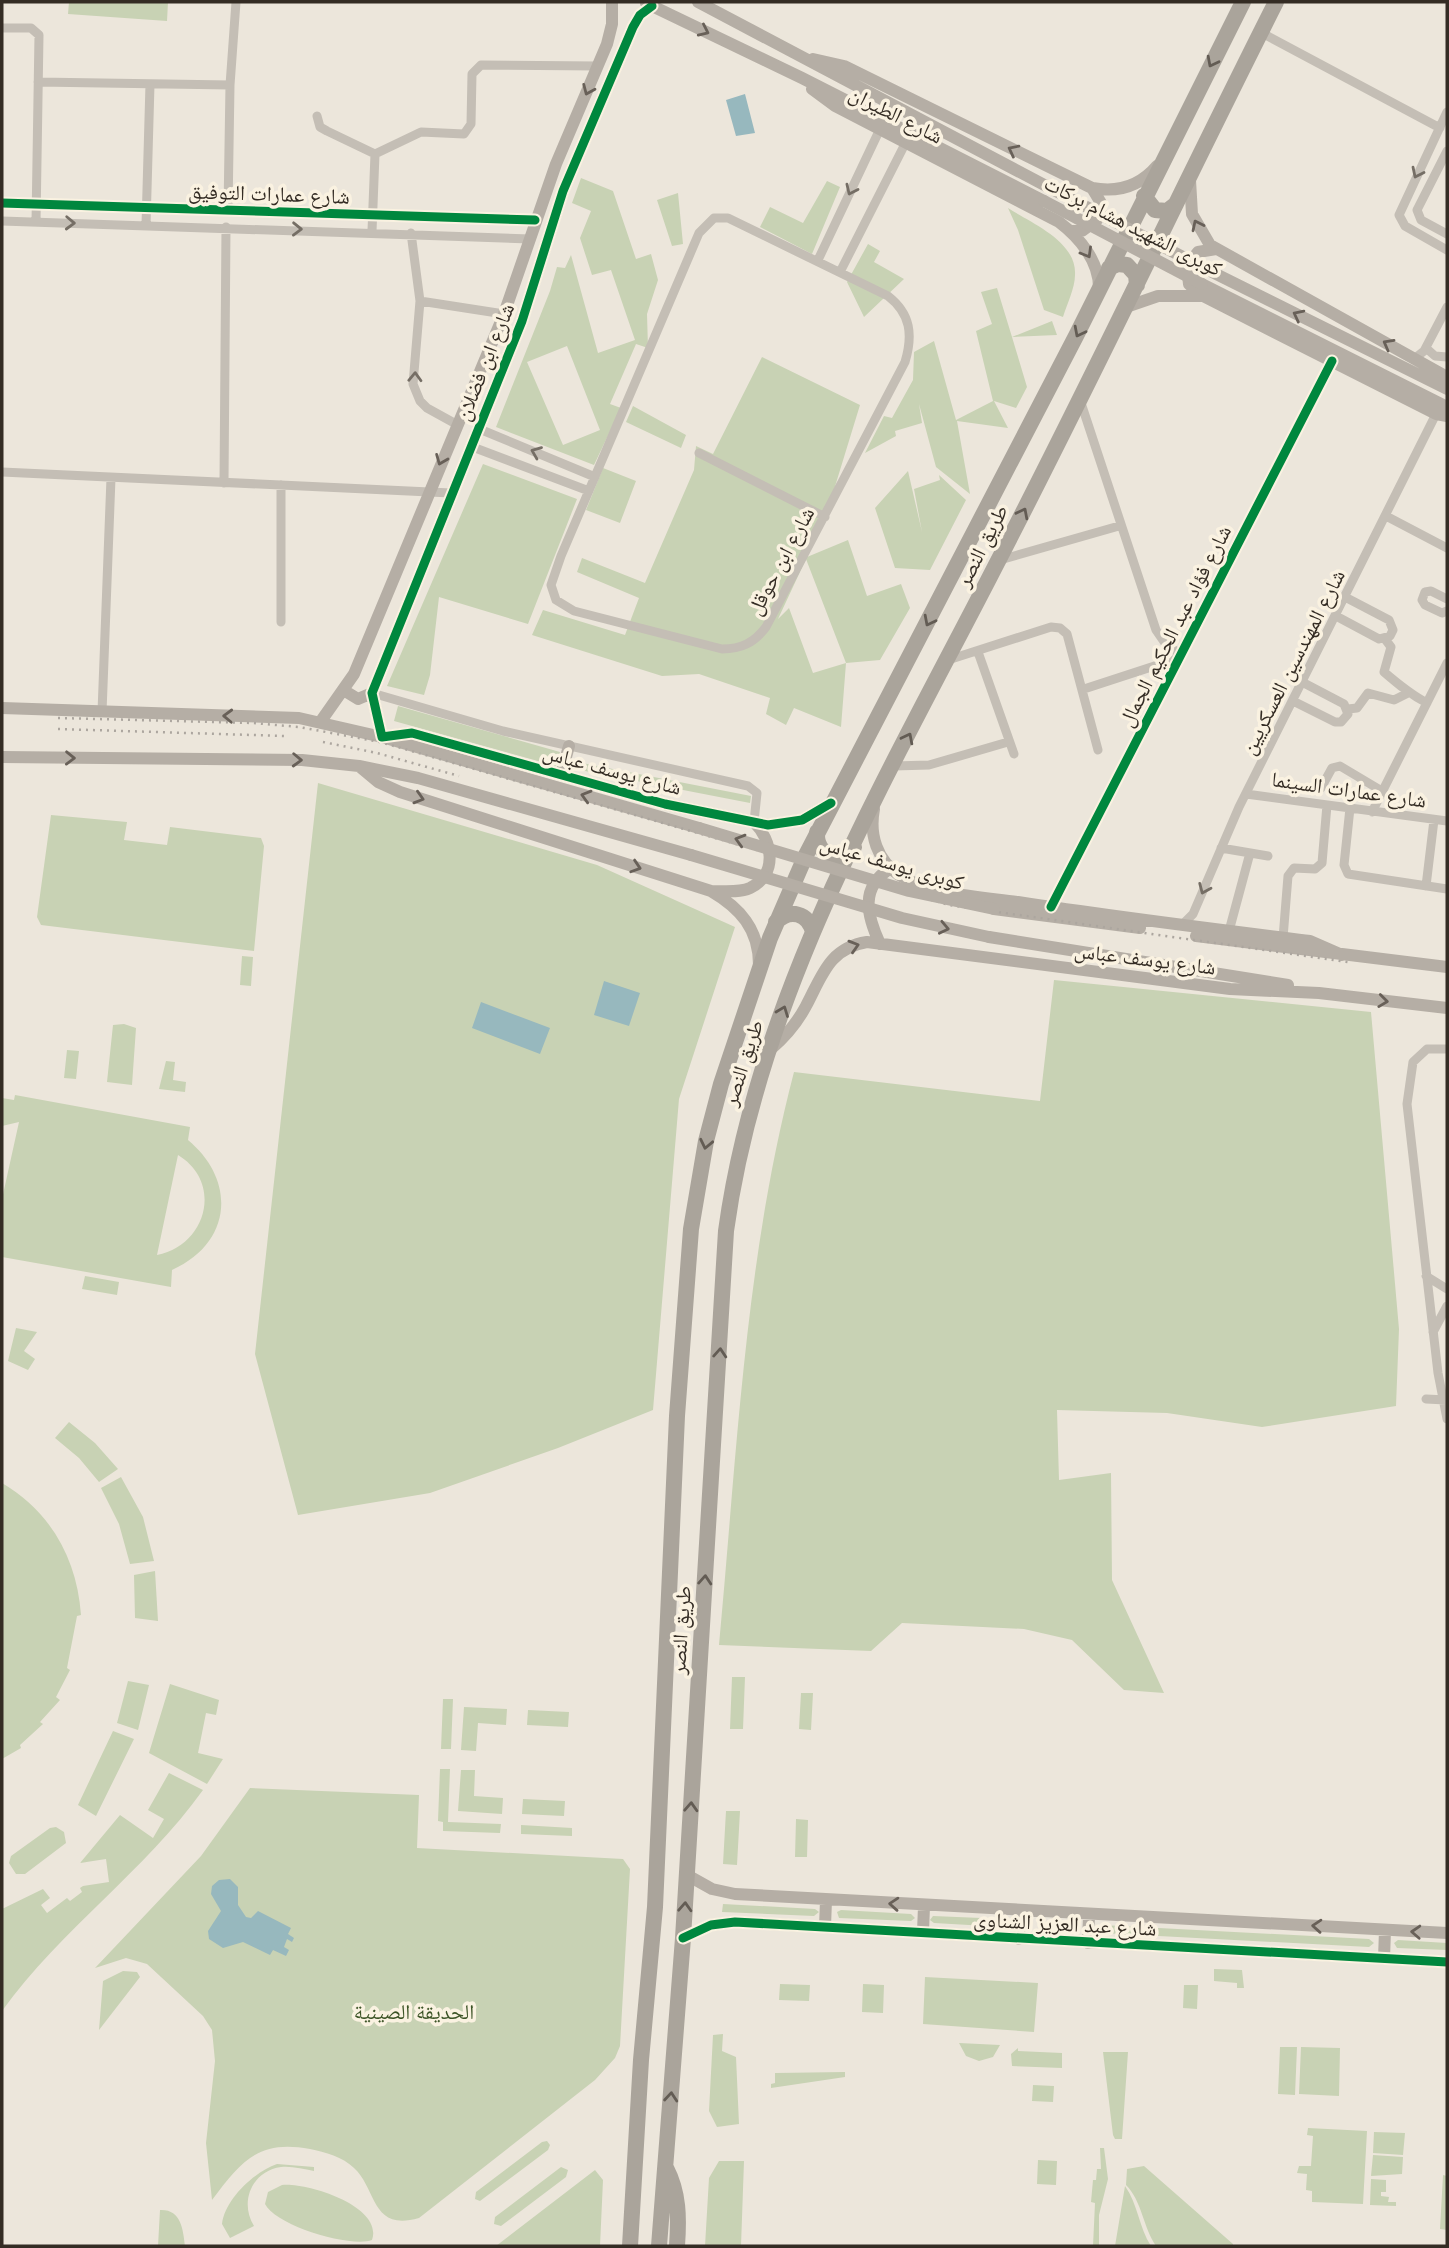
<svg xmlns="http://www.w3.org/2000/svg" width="1449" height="2248" font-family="'DM Sans','Noto Naskh Arabic',sans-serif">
  <rect width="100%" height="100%" fill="#ece6db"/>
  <path fill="#c8d2b4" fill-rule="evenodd" d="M69,2H168L167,21L68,14Z
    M581,178L613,191L636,259L651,254L658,280L647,314L648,348L636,344L610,404L621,408L594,465L496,427L550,291L557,267L565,268L571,255L598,353L635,340L611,270L592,275L580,238L591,211L572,203ZM567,346L600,430L563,445L527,362Z
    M827,181L840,187L812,254L760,227L770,207L803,223Z
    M678,193L683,244L672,246L657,200Z
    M1008,208C1031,223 1077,241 1075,275C1075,288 1067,304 1063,317L1044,310L1018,230Z
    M868,244L880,251L874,262L904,279L864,317L847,282Z
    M997,288L1012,337L1052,321L1057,335L1012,337L1027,387L1016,408L994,401L1008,428L957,421L970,494L936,467L919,404L922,423L895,431L896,436L865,453L884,416L892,418L913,380L914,352L934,341L956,420L993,401L976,331L992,324L981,292Z
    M762,357L860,405L825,519L807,557L848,540L867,596L901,584L910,608L880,660L846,663L841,727L794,708L786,725L766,714L770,698L699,674L662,676L532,635L543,610L625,635L639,598L577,572L582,558L645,583L694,470L696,446L713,454ZM806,559L846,663L813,673L789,608L778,619Z
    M633,406L686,435L681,448L626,422Z
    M483,464L577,499L528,624L439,597L430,675L424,695L387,686Z
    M603,468L636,481L620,523L586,510Z
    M908,471L922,532L914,489L940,480L939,475L966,500L930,570L895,568L875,508Z
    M398,706L560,752L556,766L394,721Z
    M577,762L751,796L750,803L575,769Z
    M318,783L597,865L735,927L679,1099L653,1410L558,1448L430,1493L298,1515L255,1354Z
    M51,815L127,822L124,840L167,845L170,827L261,838L264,846L254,951L41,925L37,917Z
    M242,956L253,957L251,986L240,985Z
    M1054,980L1371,1012L1399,1329L1396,1406L1262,1427L1167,1413L1057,1410L1059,1480L1111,1473L1112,1580L1164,1693L1124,1690L1072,1640L1024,1629L902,1623L871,1651L719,1645C737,1453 745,1259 794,1072L1040,1101Z
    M124,1024L136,1028L132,1085L107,1082L113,1025Z
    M67,1050L79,1051L76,1079L64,1078Z
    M166,1061L175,1062L173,1080L186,1082L185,1092L159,1089Z
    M15,1095L190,1127L188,1140C237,1181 232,1243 172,1270L171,1287L2,1257V1199L19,1122L2,1126V1098L14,1100ZM178,1155C224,1183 206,1246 157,1255Z
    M85,1276L119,1282L117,1295L82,1289Z
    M16,1328L37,1332L24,1351L35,1359L28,1370L8,1361Z
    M69,1422L95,1443L118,1469L99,1482L79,1458L55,1438Z
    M121,1477L143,1517L154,1561L130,1564L119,1524L101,1488Z
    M2,1483C51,1512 77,1559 81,1615L77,1616L67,1668L70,1670L56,1697L60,1700L40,1722L43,1724L20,1745L21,1748L2,1759Z
    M155,1571L158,1621L135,1618L134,1575Z
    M732,1677H745L743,1729H730Z
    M128,1681L149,1685L138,1730L117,1723Z
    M170,1684L219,1700L216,1715L206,1713L198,1753L223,1759L207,1784L149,1753Z
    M801,1693H813L811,1730L799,1729Z
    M443,1699H453L451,1749H441Z
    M464,1707L507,1709L506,1725L478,1723L476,1751L461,1750Z
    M528,1710L569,1712L568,1727L527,1725Z
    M113,1731L134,1739L96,1816L78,1805Z
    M440,1769H450L448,1822L501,1824L500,1833L443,1831V1822L438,1821Z
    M461,1770H475L474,1796L503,1798L502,1814L458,1811Z
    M169,1773L203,1790C144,1872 62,1928 2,2011V1909L43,1889L50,1898L41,1905L47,1913L67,1898L70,1901L82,1892L80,1888L83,1886L109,1882L106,1859L80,1863L120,1815L153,1838L164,1819L148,1810Z
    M250,1788L419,1795L417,1848L623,1859L630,1869L620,2046L615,2058L595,2080L419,2218C371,2232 377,2189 354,2168C343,2157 325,2152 310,2149C258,2139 241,2162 212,2200L206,2143L215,2061L212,2030L203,2016L147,1964L126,1958L95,1968L201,1856Z
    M523,1799L565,1801L564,1816L522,1814Z
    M726,1811H740L737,1865L723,1864Z
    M796,1819L808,1820L807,1857H795Z
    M521,1825L572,1828V1836L521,1834Z
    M50,1828L56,1827L64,1832L66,1843L25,1874H16L9,1863L11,1856Z
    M723,1904L815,1909L819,1912L814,1916L722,1912Z
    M841,1910L911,1914L915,1918L911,1921L839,1918L837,1912Z
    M933,1916L1005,1919L1009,1923L1004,1927L934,1923L930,1920Z
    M1102,1925L1369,1939L1374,1943L1369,1947L1102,1933L1098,1930Z
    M1398,1940L1447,1943V1950L1397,1948L1394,1943Z
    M1214,1969L1242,1970L1244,1988H1237V1983L1214,1981Z
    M123,1971L137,1972L140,1977L99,2030L103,1981Z
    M925,1977L1038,1983L1034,2032L923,2024Z
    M780,1984L810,1985L809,2001L779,2000Z
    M863,1984L884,1985L883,2013L862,2012Z
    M1184,1985H1198L1197,2009L1183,2008Z
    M723,2034L722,2051L736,2057L739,2124L717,2127L709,2111L713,2035Z
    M959,2043L1000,2045L993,2057L979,2061L966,2056Z
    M1280,2047H1297L1295,2095L1278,2094Z
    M1301,2047L1340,2048L1339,2096L1299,2094Z
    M1018,2048V2051L1062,2053V2068L1012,2066L1011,2054Z
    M1103,2052H1128L1122,2139H1115L1113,2135Z
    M845,2072V2077L771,2088V2084L775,2083V2073Z
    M1033,2085L1054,2086L1053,2102L1032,2101Z
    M1308,2128L1367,2131L1363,2204L1312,2202V2191L1306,2190L1307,2174L1297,2173L1299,2166H1311L1313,2136L1307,2135Z
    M1374,2132L1405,2133L1403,2155L1373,2153Z
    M547,2141L550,2145L548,2150L480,2201L475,2199L476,2192L542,2142Z
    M1100,2148H1104L1108,2179L1099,2215V2246H1093L1095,2203L1091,2202L1093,2180H1096L1097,2169H1101Z
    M1373,2155L1403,2157L1402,2174L1371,2176Z
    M1038,2160L1057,2161L1056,2185L1037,2184Z
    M719,2161H744L741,2246H705L709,2178Z
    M277,2164L314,2167V2171C303,2169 292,2166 281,2167C252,2171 239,2202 254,2226L230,2238L222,2224C225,2199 254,2172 277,2164Z
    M1144,2166L1233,2244V2245L1156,2246C1143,2227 1142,2201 1126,2185L1127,2169Z
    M561,2167L568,2170L566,2177L501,2226L494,2224L495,2217Z
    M595,2170L603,2180L600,2246H496Z
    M1443,2175L1447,2176V2230L1440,2229Z
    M1371,2179L1386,2180V2192H1381V2196L1389,2197L1388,2202H1396V2206L1370,2205Z
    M282,2185C306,2182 384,2206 372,2240C351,2248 276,2226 265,2204L268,2192Z
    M1125,2186C1138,2204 1139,2228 1151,2246H1115Z
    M160,2210C181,2209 183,2229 185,2246H158Z"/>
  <path fill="#97b8be" d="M745,94L755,133L736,136L726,100Z
    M604,981L640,993L629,1026L594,1015Z
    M481,1002L550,1028L540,1054L472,1028Z
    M230,1879L238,1887V1905L246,1917L251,1918L258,1911L291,1928L288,1934L294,1938L292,1942L287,1939L284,1947L289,1950L286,1956L273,1950L270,1955L243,1942L223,1948L209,1939L208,1931L221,1911L211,1894L212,1886L219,1880Z"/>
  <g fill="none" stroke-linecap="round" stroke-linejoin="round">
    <path stroke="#c4beb5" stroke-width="9" d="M2,28H31L39,35L36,222
      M1260,32L1440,128
      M38,82L230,85
      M1447,112L1399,215L1405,226L1447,250
      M317,116L320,127L327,131L375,154L421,132L464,134L471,124L472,74L481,65L598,66
      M1447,151L1417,210L1421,220L1447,234
      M2,203L535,220
      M228,210L230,85L236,2
      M714,218H728L888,296C911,314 913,335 905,362L766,627C754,643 741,649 722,649L574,611L556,600L551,585L561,556L699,233Z
      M2,221L530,239
      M146,225L150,84
      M372,231L375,154
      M411,233L420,301L413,384L420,401L427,408L456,424
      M818,260L880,129
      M840,272L906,142
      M420,301L504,314
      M1426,348L1435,356L1447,357
      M1414,359L1424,351L1447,307
      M1080,400L1156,630L1167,646L1181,654
      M477,428L595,477
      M470,446L589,491
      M699,453L825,517
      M2,472L451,493
      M224,483L226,227
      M281,485V622
      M1386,516L1447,548
      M1000,560L1119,526
      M1447,599L1431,591L1425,592L1422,600L1425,605L1442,613L1447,611
      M1336,616L1379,639L1390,636L1393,630L1389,620L1345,597
      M1385,639L1391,647L1384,672C1398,684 1411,695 1427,703
      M978,652L1014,754
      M948,660L1051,627L1060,628L1067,634L1098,750
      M1084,689L1179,658
      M372,693L503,731L748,786L757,793L754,822
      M1293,701L1335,722H1341L1348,714L1344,704L1302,682
      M1348,709L1357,708L1368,693L1394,700L1408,693
      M102,712L111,478
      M894,766L929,765L1008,742
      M1321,788L1332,768L1340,766L1382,791
      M1246,794L1447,821
      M1350,808L1344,865L1348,874L1447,889
      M1372,812L1447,663
      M1221,848L1268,856
      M1426,886L1434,820
      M1051,907L1332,361
      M1182,925L1193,914L1239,807L1436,414
      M1229,931L1250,853
      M1283,938L1288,876L1294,868L1315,869L1322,863L1327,805
      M1447,1049H1427L1413,1062L1407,1104L1438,1373L1447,1419
      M1426,1276L1447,1289
      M1433,1332L1447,1306
      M1426,1399L1446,1400"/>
    <path stroke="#b5aea5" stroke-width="12" d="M698,2L1050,188
      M646,3L802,78L1044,201
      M652,6L640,15L633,27L563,191L522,321L372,693L382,737L412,733L665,804L768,825L802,820L831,803
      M813,59L844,66L1092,188C1118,193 1140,186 1157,166
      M812,89L835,106L1059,222C1080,238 1100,262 1099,290
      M1190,180L1192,214L1210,245L1447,377
      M1071,231H1082L1097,220L1101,203L1092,188
      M1208,270L1447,389
      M1202,284L1447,407
      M1202,296L1189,284L1187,266L1198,252L1216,249
      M1126,307L1158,296H1203L1436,414L1447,416
      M345,691L358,699L372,693
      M2,708L299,718L382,737L699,828
      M321,721L354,674L504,314L556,164L607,44L612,24V2
      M2,757L302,760L359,766L418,778L691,855
      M360,767L378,782L400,792L711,891C740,908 759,929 759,965
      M561,775L569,746
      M874,809C869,835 877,860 899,875C931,895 981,897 1018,902C1115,917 1213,929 1310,941L1342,955
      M711,891C723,891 739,893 750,888C779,874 772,840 754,822
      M994,909L1140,928
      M1196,936L1447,967
      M989,937L1288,985
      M880,944C867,916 859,887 891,868
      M771,1049C785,1037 797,1023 806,1006C822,976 829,948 867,942L1230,989L1319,993L1447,1008
      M687,1875L712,1889L735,1894L1447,1933
      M825,1927L826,1900
      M923,1932L924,1906
      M683,1938L711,1925L735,1922L1447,1962
      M1019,1939L1021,1911
      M1088,1943L1089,1915
      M1384,1959L1385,1930"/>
    <path stroke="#aaa49b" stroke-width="16" d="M1144,196L1155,210L1167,211L1176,204
      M1109,268L1118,264L1127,265L1136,275L1137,285
      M817,832C816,848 826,858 842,856L854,847
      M776,922C790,908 808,913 813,932
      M666,2168C679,2193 679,2218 677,2246
      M630,2246L641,2060L655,1907L677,1416L691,1229L706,1141L721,1084L770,938L805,857L1076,336L1243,2
      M659,2246L683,1938L726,1231C759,990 889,774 998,561C1094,376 1182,188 1276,2"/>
    <path stroke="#aca69f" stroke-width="2.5" stroke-dasharray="2 5" stroke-linecap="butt" d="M58,718L253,723L299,727L380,742L949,905L1348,962
      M58,729L285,736
      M323,742L377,753L459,776"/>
    <path stroke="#b5aea5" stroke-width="12" d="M1050,188L1208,270
      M1044,201L1202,284
      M699,828L909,891L994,909
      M691,855L902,918L989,937"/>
    <defs>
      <path id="cycleway" d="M652,6L640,15L633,27L563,191L522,321L372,693L382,737L412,733L665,804L768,825L802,820L831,803
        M2,203L535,220
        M1051,907L1332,361
        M683,1938L711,1925L735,1922L1447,1962"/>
    </defs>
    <use href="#cycleway" stroke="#faf2e1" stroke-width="13"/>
    <use href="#cycleway" stroke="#00873e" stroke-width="9"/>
  </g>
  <defs><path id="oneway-chevron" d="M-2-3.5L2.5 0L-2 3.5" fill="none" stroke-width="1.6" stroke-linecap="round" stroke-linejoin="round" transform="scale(1.75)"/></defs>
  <g stroke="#686058">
    <use href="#oneway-chevron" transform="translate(704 31) rotate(25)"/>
    <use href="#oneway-chevron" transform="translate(588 90) rotate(113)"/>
    <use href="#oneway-chevron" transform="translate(1013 150) rotate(-153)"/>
    <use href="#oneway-chevron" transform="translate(1197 225) rotate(-116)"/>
    <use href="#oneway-chevron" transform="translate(1087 253) rotate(60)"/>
    <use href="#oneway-chevron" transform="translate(1298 315) rotate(-153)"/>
    <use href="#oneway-chevron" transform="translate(1388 344) rotate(-151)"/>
    <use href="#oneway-chevron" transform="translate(441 460) rotate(112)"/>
    <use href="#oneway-chevron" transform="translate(228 716) rotate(-178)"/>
    <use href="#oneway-chevron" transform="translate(70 758) rotate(1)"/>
    <use href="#oneway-chevron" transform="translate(297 760) rotate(2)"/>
    <use href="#oneway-chevron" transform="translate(586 796) rotate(-164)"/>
    <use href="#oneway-chevron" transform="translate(419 798) rotate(17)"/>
    <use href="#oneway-chevron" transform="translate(740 840) rotate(-164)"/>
    <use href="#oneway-chevron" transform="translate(636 867) rotate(18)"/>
    <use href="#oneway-chevron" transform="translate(944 928) rotate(12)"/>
    <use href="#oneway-chevron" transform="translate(854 946) rotate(-17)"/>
    <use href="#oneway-chevron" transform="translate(1383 1001) rotate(7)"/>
    <use href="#oneway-chevron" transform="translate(894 1904) rotate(-176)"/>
    <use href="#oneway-chevron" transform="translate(1317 1926) rotate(-176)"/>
    <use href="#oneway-chevron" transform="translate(1416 1932) rotate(-177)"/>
  </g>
  <g stroke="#635c54">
    <use href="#oneway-chevron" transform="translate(1212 62) rotate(117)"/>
    <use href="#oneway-chevron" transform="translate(1079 332) rotate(117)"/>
    <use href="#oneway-chevron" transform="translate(1023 513) rotate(-63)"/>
    <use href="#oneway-chevron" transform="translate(929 621) rotate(117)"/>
    <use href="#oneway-chevron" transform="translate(908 738) rotate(-63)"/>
    <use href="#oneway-chevron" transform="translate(783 1011) rotate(-69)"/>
    <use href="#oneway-chevron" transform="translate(706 1144) rotate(102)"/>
    <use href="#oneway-chevron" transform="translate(720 1353) rotate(-86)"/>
    <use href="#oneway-chevron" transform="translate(705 1580) rotate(-86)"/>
    <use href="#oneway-chevron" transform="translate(691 1807) rotate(-87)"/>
    <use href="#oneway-chevron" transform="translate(685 1907) rotate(-87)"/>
    <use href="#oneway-chevron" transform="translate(671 2097) rotate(-85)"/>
  </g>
  <g stroke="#756e65">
    <use href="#oneway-chevron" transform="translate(1417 173) rotate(116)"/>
    <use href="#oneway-chevron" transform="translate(851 190) rotate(115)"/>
    <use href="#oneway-chevron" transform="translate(70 223) rotate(2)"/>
    <use href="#oneway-chevron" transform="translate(297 229) rotate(1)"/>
    <use href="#oneway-chevron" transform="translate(415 377) rotate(-88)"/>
    <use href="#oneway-chevron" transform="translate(536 452) rotate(-158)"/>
    <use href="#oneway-chevron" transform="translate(1204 889) rotate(113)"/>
  </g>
  <g text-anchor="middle" stroke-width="7" stroke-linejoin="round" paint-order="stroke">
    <g font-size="21" fill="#342c24" stroke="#faf2e1">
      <text transform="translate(896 115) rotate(27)" y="7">شارع الطيران</text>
      <text transform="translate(269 194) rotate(2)" y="7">شارع عمارات التوفيق</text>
      <text transform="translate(1133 226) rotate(27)" y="7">كوبرى الشهيد هشام بركات</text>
      <text transform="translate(485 362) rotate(-68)" y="7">شارع ابن فضلان</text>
      <text transform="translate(982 546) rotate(-63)" y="7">طريق النصر</text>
      <text transform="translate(781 561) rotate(-62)" y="7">شارع ابن حوقل</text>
      <text transform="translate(1175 626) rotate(-63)" y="7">شارع فؤاد عبد الحكيم الجمال</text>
      <text transform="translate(1293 662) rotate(-63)" y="7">شارع المهندسين العسكريين</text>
      <text transform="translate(612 770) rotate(15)" y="7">شارع يوسف عباس</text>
      <text transform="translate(1349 790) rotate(8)" y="7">شارع عمارات السينما</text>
      <text transform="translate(892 863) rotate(16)" y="7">كوبرى يوسف عباس</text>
      <text transform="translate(1145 959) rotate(7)" y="7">شارع يوسف عباس</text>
      <text transform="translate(743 1063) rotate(-72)" y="7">طريق النصر</text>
      <text transform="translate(681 1630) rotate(-86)" y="7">طريق النصر</text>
      <text transform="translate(1065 1924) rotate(3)" y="7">شارع عبد العزيز الشناوى</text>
    </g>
    <g font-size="21" fill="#3c5426" stroke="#faf2e1">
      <text x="414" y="2019">الحديقة الصينية</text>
    </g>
  </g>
  <rect width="1449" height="2248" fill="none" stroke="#342c24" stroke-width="7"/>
</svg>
